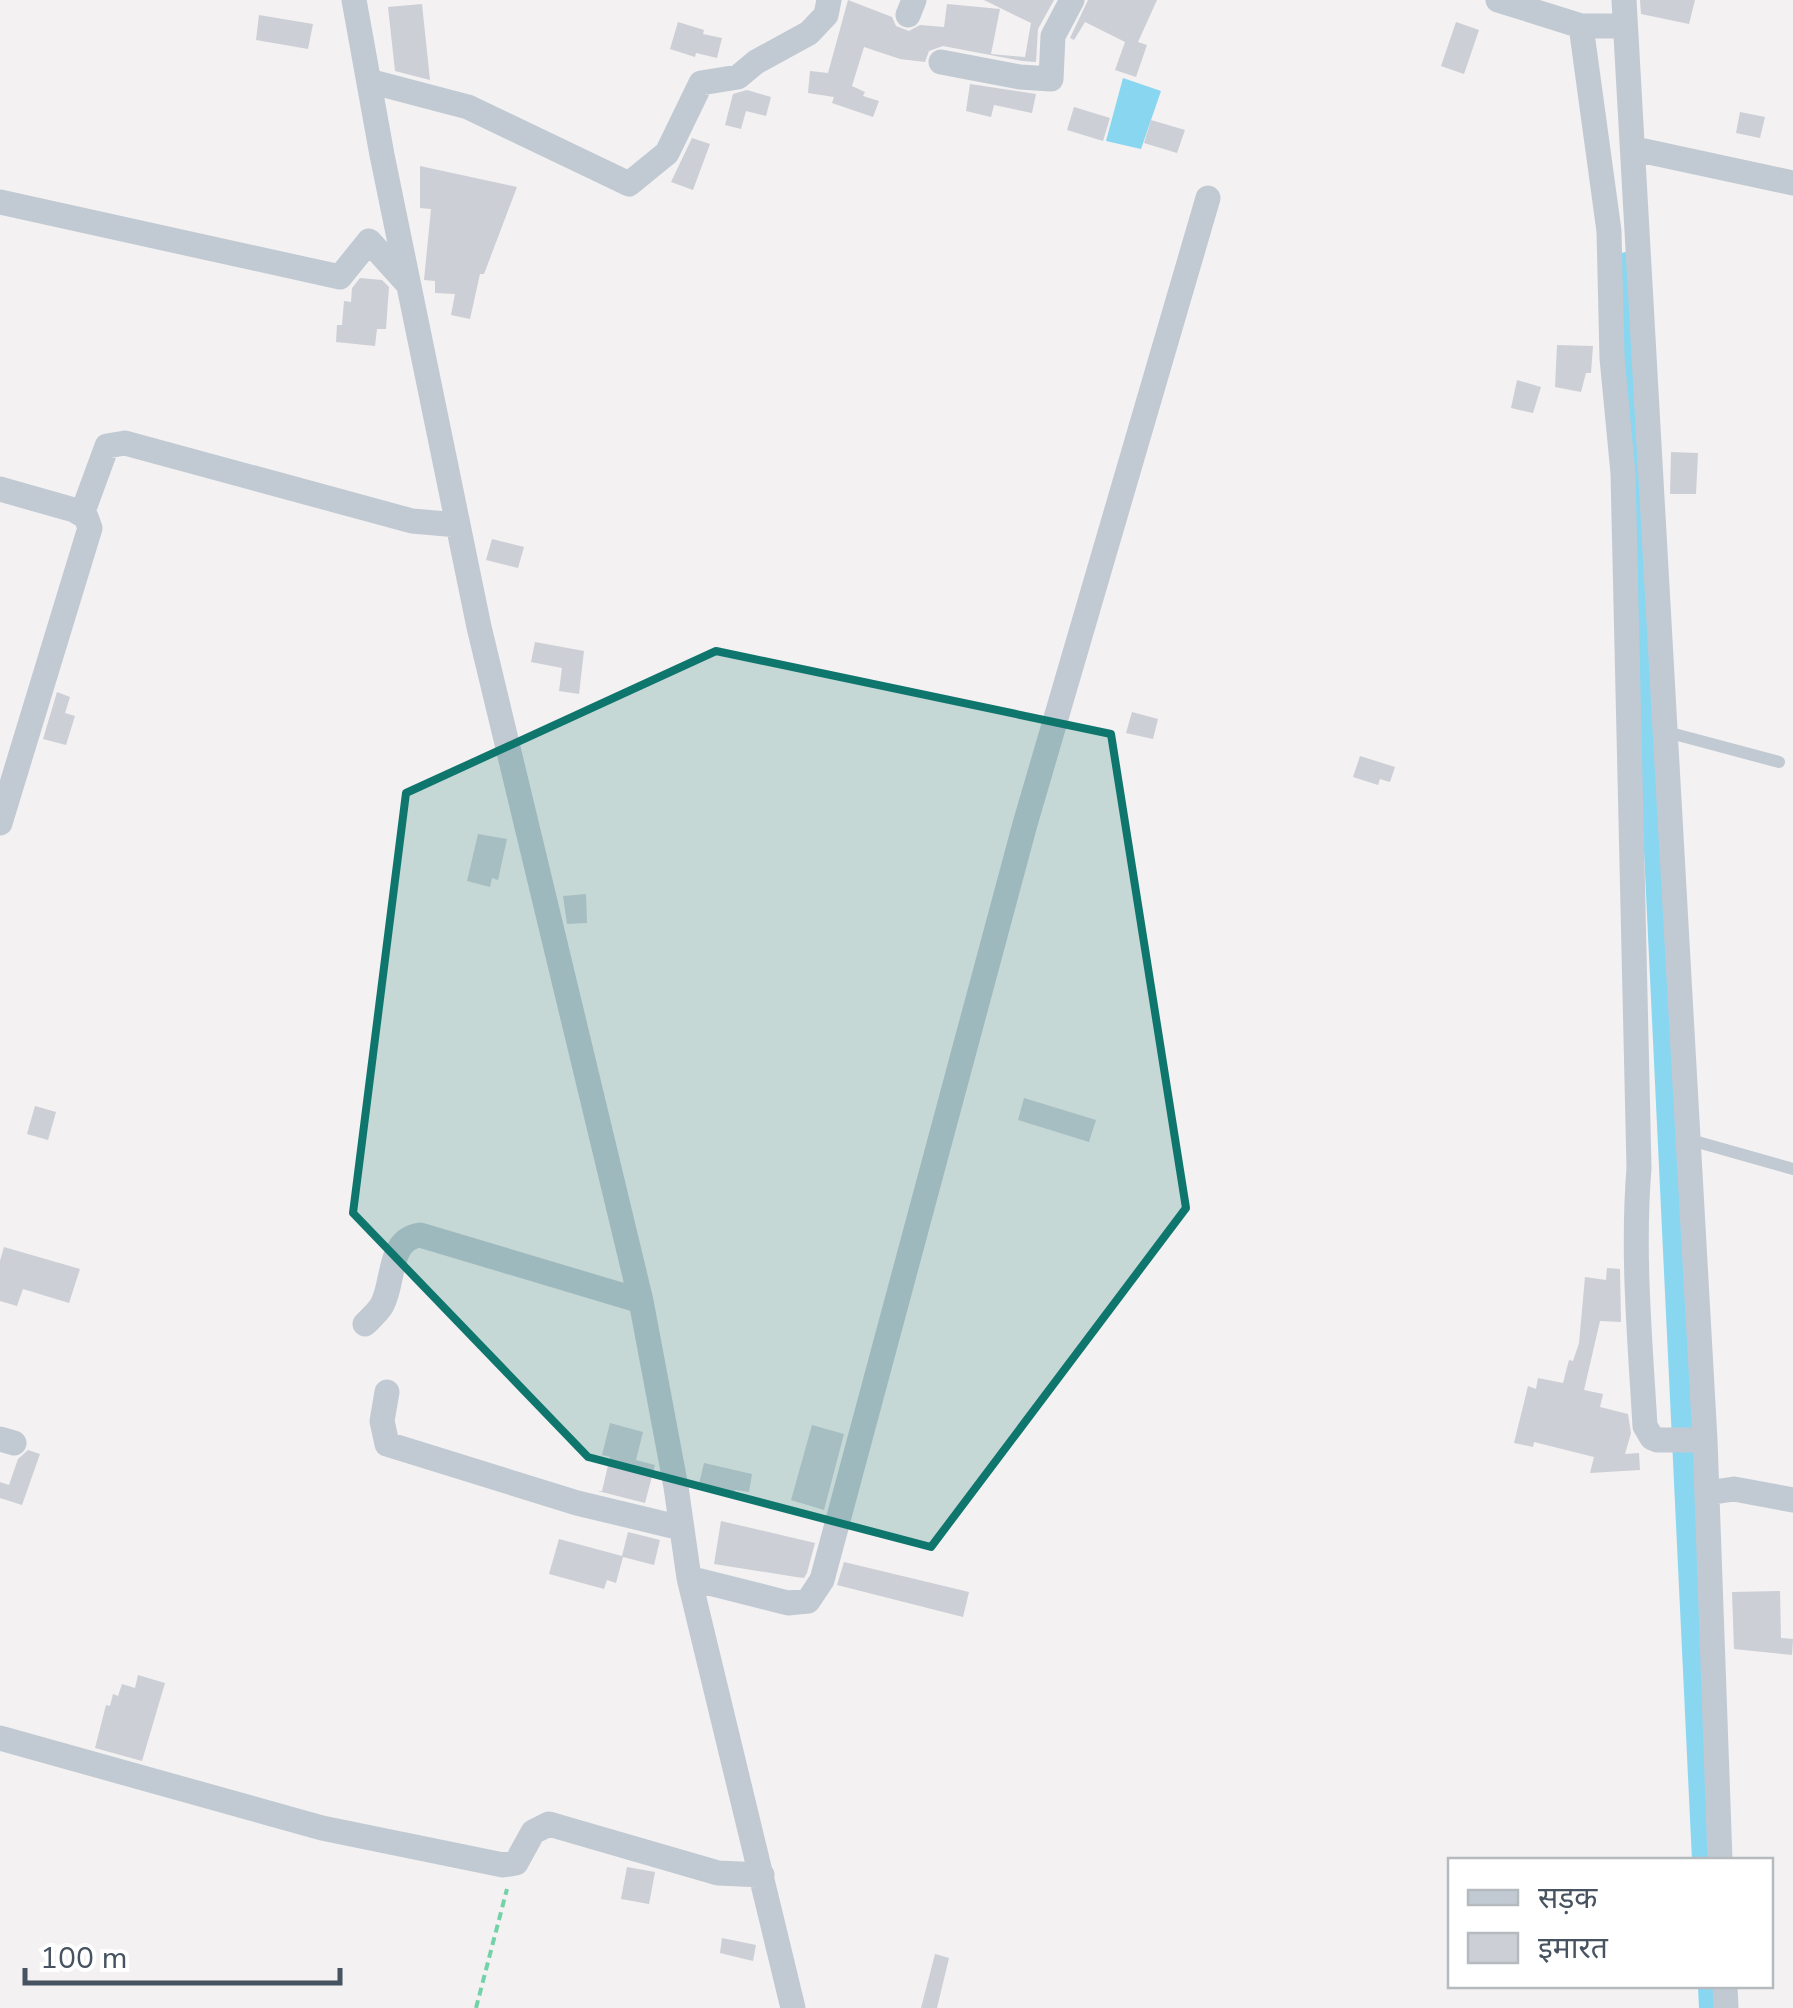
<svg xmlns="http://www.w3.org/2000/svg" width="1793" height="2008" font-family="'Nunito Sans','Noto Sans Devanagari',sans-serif">
  <rect width="100%" height="100%" fill="#f3f1f1"/>
  <path fill="#89d6f1" d="M1123,78L1161,91L1141,149L1106,141Z"/>
  <g fill="none" stroke-linecap="round" stroke-linejoin="round">
    <path stroke="#89d6f1" stroke-width="22" d="M1627,263L1703,1860
      M1709,1986L1710,2008"/>
  </g>
  <path fill="#cccfd6" d="M848,0L892,17L896,26L909,31L920,25L944,27L947,4L1000,9L991,54L1025,57L1031,23L984,0H1054L1038,29L1036,62L1022,61L943,46L929,51L925,62L900,59L864,47L852,86L865,92L863,96L879,101L873,117L832,103L834,97L808,93L810,71L828,73Z
    M1088,0H1157L1138,42L1147,45L1136,77L1115,70L1125,42L1085,22L1074,40L1070,38Z
    M1640,0H1695L1689,24L1641,14Z
    M422,4L430,80L395,71L388,7Z
    M259,15L313,24L308,49L256,40Z
    M678,22L704,30L703,34L722,38L717,58L696,53L695,57L670,49Z
    M1456,22L1479,30L1464,74L1441,66Z
    M970,84L1036,94L1032,113L994,105L991,117L966,111Z
    M747,90L771,97L766,116L746,111L741,129L725,125L733,94Z
    M1074,107L1110,118L1103,141L1067,130Z
    M1740,112L1765,117L1760,138L1736,133Z
    M1151,120L1185,130L1177,153L1144,143Z
    M692,138L710,144L693,190L671,182Z
    M420,166L517,187L484,274H480L470,319L451,315L455,294L435,293V281L424,280L431,209L420,208Z
    M360,278L382,280L389,287L386,329H377L375,346L336,342L337,325H342L344,301L351,302L352,288Z
    M1557,345L1593,346L1591,373H1586L1581,392L1555,387Z
    M1517,380L1541,387L1533,413L1511,408Z
    M1671,452L1698,453L1696,494H1670Z
    M492,539L524,547L518,568L486,560Z
    M535,642L584,651L579,694L559,691L562,668L531,662Z
    M57,692L70,697L65,713L75,716L66,745L43,739Z
    M1132,712L1158,719L1153,739L1126,733Z
    M1360,756L1395,767L1390,782L1380,779L1378,785L1353,777Z
    M478,834L507,839L498,880L492,878L490,887L467,881Z
    M586,894L587,923L567,924L563,896Z
    M1024,1098L1096,1120L1089,1142L1018,1120Z
    M35,1106L56,1112L48,1140L27,1134Z
    M4,1247L80,1269L69,1303L23,1289L17,1306L0,1301V1261Z
    M1607,1268L1620,1269L1621,1322L1600,1321L1584,1390L1603,1394L1600,1407L1628,1414L1631,1433L1625,1454L1639,1453L1640,1470L1590,1473L1594,1457L1534,1442L1533,1447L1514,1443L1528,1386L1536,1389L1538,1378L1563,1383L1569,1360L1573,1361L1579,1343L1585,1277L1606,1280Z
    M610,1423L643,1432L636,1460L655,1465L645,1503L598,1491H602L610,1457L602,1455Z
    M812,1425L844,1434L824,1510L791,1500Z
    M28,1450L40,1454L22,1505L0,1498V1482L9,1485L18,1459Z
    M704,1463L752,1474L749,1492L735,1490L734,1492L699,1484Z
    M721,1521L815,1543L807,1573L804,1578L796,1577L714,1564Z
    M628,1532L660,1540L654,1565L623,1557L616,1583L607,1580L604,1589L549,1574L559,1539L622,1556Z
    M844,1562L969,1592L963,1617L837,1585Z
    M1780,1591L1781,1638L1793,1639L1792,1655L1734,1649L1732,1592Z
    M138,1675L165,1683L142,1761L95,1748L106,1705L110,1706L113,1694L118,1696L122,1684L135,1688Z
    M627,1867L655,1872L649,1904L621,1899Z
    M722,1938L756,1945L753,1961L720,1953Z
    M935,1954L949,1958L937,2008H921Z"/>
  <g fill="none" stroke-linecap="round" stroke-linejoin="round">
    <path stroke="#74d2a9" stroke-width="4" stroke-dasharray="8 5" stroke-linecap="butt" d="M476,2008L507,1889"/>
    <path stroke="#c1cad3" stroke-width="12" d="M1663,731L1779,762
      M1687,1139L1793,1169"/>
    <path stroke="#c1cad3" stroke-width="25" d="M354,0L382,155L479,627L641,1301L676,1487L689,1578L793,2008
      M1498,0L1581,26H1625
      M1624,0L1705,1440L1720,1860
      M908,15L914,0
      M1581,26L1609,231L1612,358L1623,473L1639,1168C1632,1254 1640,1340 1645,1426L1652,1438L1657,1440H1705
      M941,62L1020,77L1051,79L1053,36L1072,0
      M369,81L468,107L629,184L667,153L701,83L738,77L756,62L809,33L826,15L829,0
      M1635,149L1793,183
      M0,202L340,277L369,241L408,284
      M0,489L74,510L86,517L90,528L0,823
      M82,514L107,446L125,443L412,521L458,525
      M365,1324C371,1318 378,1312 382,1305C395,1281 387,1240 420,1235L641,1301
      M387,1392L382,1421L387,1444L577,1503L681,1528
      M0,1439L14,1443
      M1707,1493L1734,1489L1793,1500
      M689,1578L788,1603L808,1601L822,1580L1025,824L1208,198
      M0,1738L322,1828L503,1865L516,1863L533,1832L549,1824L718,1873L762,1875
      M1725,1986L1726,2008"/>
  </g>
  <path fill="#0f766e" fill-opacity="0.2" stroke="#0f766e" stroke-width="8" stroke-linejoin="round" d="M716,651L1111,734L1186,1208L931,1547L588,1457L353,1213L406,793Z"/>
  <rect x="1448" y="1858" width="325" height="130" fill="#ffffff" stroke="#b5babf" stroke-width="2.5"/>
  <rect x="1468" y="1890" width="50" height="15" fill="#c1cad3" stroke="#b5babf" stroke-width="2.5"/>
  <text x="1538" y="1908" font-size="30" fill="#475360">सड़क</text>
  <rect x="1468" y="1933" width="50" height="30" fill="#cccfd6" stroke="#b5babf" stroke-width="2.5"/>
  <text x="1538" y="1958" font-size="30" fill="#475360">इमारत</text>
  <path d="M25 1968v15h315v-15" fill="none" stroke="#475360" stroke-width="5"/>
  <text x="40" y="1968" font-size="30" fill="#475360" stroke="#ffffff" stroke-width="8" paint-order="stroke">100 m</text>
</svg>
